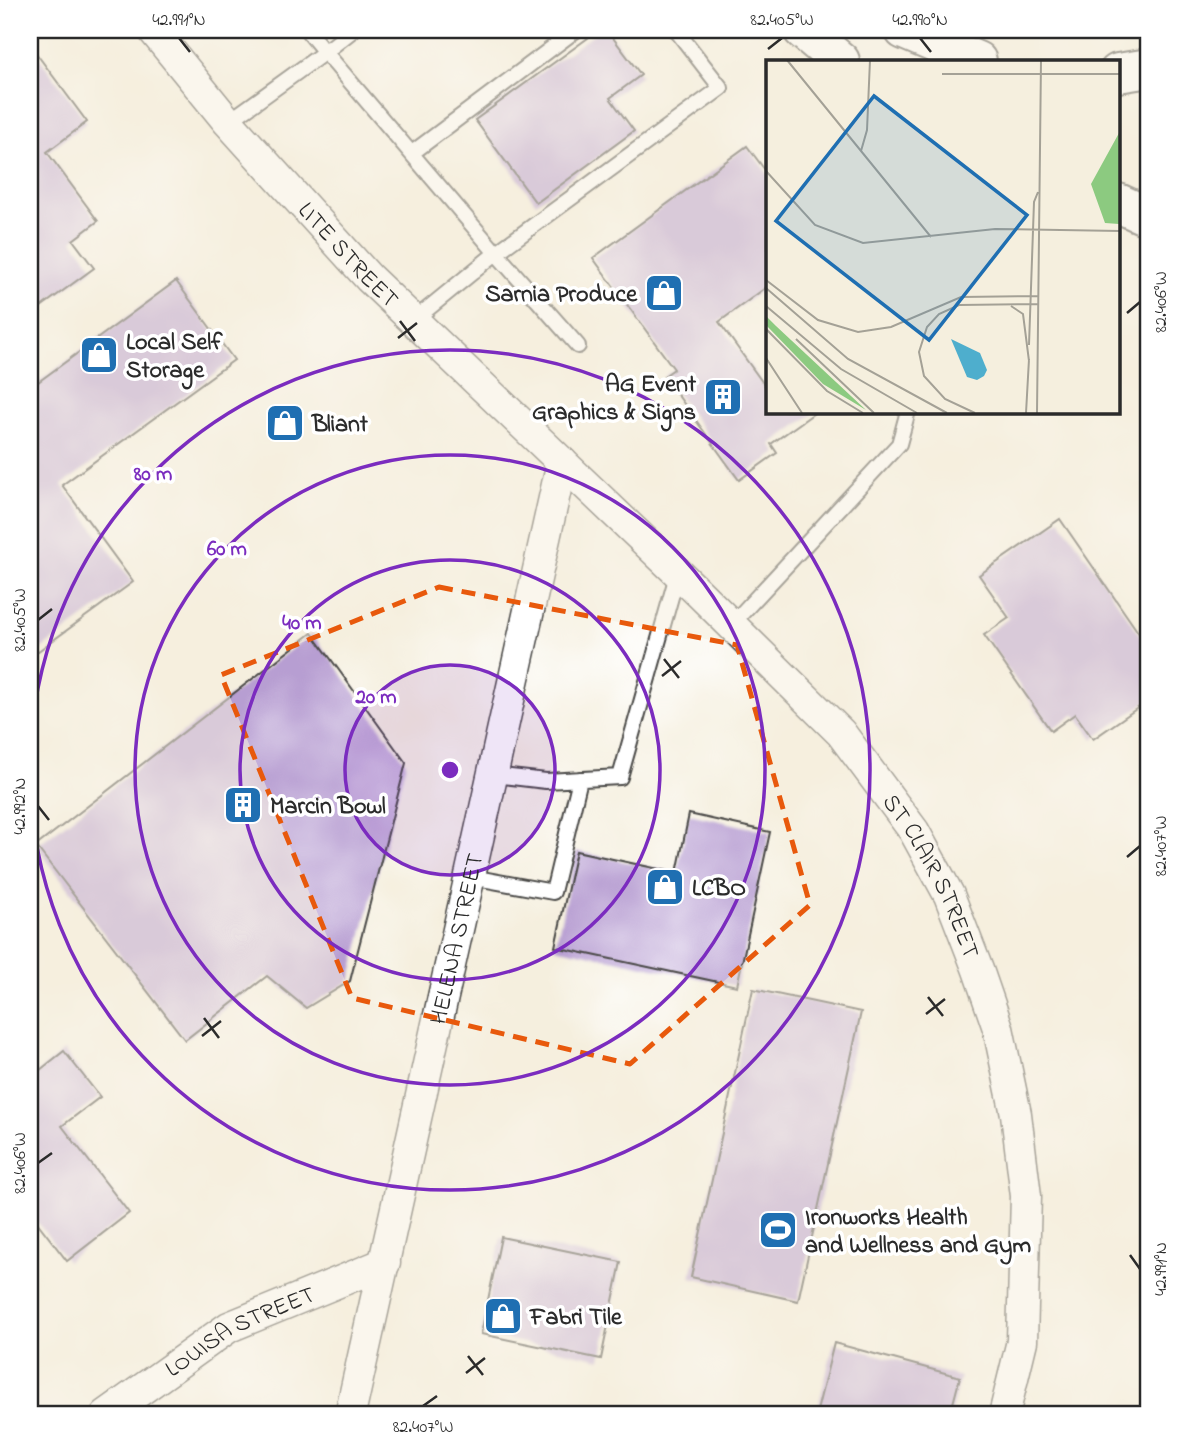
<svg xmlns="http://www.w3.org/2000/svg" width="1179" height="1445" font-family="'Indie Flower',sans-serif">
  <rect width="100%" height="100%" fill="#fff"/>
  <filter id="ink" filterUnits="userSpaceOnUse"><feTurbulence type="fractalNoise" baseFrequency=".0143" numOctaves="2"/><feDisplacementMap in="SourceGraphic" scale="14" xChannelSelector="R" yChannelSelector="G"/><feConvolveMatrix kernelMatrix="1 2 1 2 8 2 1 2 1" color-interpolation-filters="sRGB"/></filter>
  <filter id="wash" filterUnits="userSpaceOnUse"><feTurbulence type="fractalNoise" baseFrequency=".00686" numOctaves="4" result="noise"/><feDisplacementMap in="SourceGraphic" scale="28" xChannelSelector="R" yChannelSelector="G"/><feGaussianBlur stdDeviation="1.57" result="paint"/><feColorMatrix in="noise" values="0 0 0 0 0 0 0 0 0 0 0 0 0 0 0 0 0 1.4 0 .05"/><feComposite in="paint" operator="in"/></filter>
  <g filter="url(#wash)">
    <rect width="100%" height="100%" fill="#f5efde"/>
    <g id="blocks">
      <path fill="#b79ed2" d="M599,30H607L641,75L610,98L634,131L536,203L475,120Z
        M30,45L87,122L47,152L98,221L73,240L94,268L30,315Z
        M747,146L768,174V286L719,322L768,390V411H817L771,444L777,453L739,480L664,376L674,369L593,258Z
        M176,281L234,360L62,485L133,582L30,657V388Z
        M1060,519L1149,648V700L1093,739L1075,714L1051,731L984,635L1009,618L979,575Z
        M312,633L406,763L350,981L306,1008L267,976L185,1040L36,846Z
        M689,814L770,832L737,986L555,947L576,851L677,873Z
        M753,989L861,1012L798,1301L691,1277Z
        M64,1051L100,1097L62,1126L129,1213L67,1261L30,1213V1078Z
        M501,1237L621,1262L601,1359L481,1334Z
        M834,1343L960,1377L950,1415H816Z"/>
    </g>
  </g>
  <g filter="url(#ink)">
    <use href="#blocks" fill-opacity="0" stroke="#494846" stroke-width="2"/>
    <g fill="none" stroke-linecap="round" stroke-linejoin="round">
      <defs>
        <path id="lane" d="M307,30L325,52L353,30
          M228,122L325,52L496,253L414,320
          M412,153L576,30
          M578,346L496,253L721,88L676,30
          M731,625L899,444L908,411
          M494,775L546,781L620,777L678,572
          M471,877L553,892L580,779"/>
        <g id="street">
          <path id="s1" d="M153,30L228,122L369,278L698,592L841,733L914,831L949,895L978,970L998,1028L1016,1114L1026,1196L1022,1341L1004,1415"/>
          <path id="s2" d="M106,1415L229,1327L385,1263"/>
          <path id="s3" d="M350,1415L562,462"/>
        </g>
        <path id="highway" d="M803,30L840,61
          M904,30L977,61
          M1118,73L1149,68
          M1118,203L1149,217"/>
      </defs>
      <use href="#lane" stroke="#494846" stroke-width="18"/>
      <use href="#street" stroke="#494846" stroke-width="33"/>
      <use href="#highway" stroke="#494846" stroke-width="42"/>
      <use href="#lane" stroke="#fff" stroke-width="14"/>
      <use href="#street" stroke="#fff" stroke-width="30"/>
      <use href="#highway" stroke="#fff" stroke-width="38"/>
    </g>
  </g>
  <path d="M0 0H1179V1445H0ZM439,587L737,645L810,905L630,1064L352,998L221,675Z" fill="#f5efde" fill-opacity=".55" fill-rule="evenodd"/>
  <path fill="none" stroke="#e8590c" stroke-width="5" stroke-dasharray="14 9" stroke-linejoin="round" d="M439,587L737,645L810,905L630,1064L352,998L221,675Z"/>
  <path fill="none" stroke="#2b2b2b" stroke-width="2.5" d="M179,38L190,52M920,38L931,52M768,49L782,38M1127,313L1140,302M400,321L415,341M398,338L417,323M38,620L52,609M664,659L679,678M662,676L681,661M38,806L49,820M1127,857L1140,846M928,997L943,1016M926,1014L945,999M204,1018L219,1038M202,1036L221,1021M38,1163L52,1153M1130,1255L1140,1269M468,1356L483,1375M466,1373L485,1358M423,1406L437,1396"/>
  <circle cx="450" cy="770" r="105" fill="#7b2cbf" fill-opacity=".12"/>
  <g fill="none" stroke="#7b2cbf" stroke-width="3.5">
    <circle cx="450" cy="770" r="105"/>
    <circle cx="450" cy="770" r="210"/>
    <circle cx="450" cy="770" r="315"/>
    <circle cx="450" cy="770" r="420"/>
  </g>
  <defs>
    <symbol id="shop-square" viewBox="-11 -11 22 22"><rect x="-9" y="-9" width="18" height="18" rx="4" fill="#1f6fb2" stroke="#fff"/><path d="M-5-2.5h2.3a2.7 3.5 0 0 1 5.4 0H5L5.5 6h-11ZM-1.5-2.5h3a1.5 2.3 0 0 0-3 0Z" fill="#fff"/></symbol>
    <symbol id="building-square" viewBox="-11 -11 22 22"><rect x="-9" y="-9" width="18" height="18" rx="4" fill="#1f6fb2" stroke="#fff"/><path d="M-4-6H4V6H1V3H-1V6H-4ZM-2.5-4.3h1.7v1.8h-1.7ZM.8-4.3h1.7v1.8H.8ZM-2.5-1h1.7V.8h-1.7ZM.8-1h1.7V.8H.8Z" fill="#fff"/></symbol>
    <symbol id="stadium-square" viewBox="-11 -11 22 22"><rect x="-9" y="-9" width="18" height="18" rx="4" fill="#1f6fb2" stroke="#fff"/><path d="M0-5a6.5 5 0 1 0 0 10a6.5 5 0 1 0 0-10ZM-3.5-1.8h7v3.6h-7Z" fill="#fff"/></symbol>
  </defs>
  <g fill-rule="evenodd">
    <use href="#shop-square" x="642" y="271" width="44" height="44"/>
    <use href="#shop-square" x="77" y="333" width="44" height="44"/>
    <use href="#building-square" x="701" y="375" width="44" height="44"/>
    <use href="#shop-square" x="263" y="401" width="44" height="44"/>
    <use href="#building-square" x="221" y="783" width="44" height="44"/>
    <use href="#shop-square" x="643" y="865" width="44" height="44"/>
    <use href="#stadium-square" x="756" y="1208" width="44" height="44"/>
    <use href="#shop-square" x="481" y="1294" width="44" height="44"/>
  </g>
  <g text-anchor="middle" stroke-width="7" stroke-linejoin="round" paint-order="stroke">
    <g font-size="24" fill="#2b2b2b" stroke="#fff">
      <text dy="8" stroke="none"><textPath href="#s1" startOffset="298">LITE STREET</textPath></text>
      <text dy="8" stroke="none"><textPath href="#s1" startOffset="1155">ST CLAIR STREET</textPath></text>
      <text dy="8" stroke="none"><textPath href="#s3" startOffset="488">HELENA STREET</textPath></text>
      <text dy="8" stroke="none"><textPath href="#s2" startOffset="159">LOUISA STREET</textPath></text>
    </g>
    <g font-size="24" font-weight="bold" fill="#2b2b2b" stroke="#fff" text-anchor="start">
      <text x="637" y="301" text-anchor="end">Sarnia Produce</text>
      <text x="126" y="349">Local Self<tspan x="126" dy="28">Storage</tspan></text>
      <text x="696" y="391" text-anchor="end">AG Event<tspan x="696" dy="28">Graphics &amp; Signs</tspan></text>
      <text x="312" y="431">Bliant</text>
      <text x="270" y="813">Marcin Bowl</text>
      <text x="692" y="895">LCBO</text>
      <text x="805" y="1224">Ironworks Health<tspan x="805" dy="28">and Wellness and Gym</tspan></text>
      <text x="530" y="1324">Fabri Tile</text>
    </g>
  </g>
  <g transform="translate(766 60)">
    <rect width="354" height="354" fill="#f5efde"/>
    <path d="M353,73V164L339,163L325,124ZM0,256L10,266L100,350L57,324L0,265Z" fill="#8cca80"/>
    <path d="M185,279L214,293L221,310L218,316L211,320L201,317Z" fill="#4eaecd"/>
    <path fill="none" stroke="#a4a196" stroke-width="2" d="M21,0L165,177M176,14H354M95,91L101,70L104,0M0,111L49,165L97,183L229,169L354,171M0,220L52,260L92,272L125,267L195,237L273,236M0,228L82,299L181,353M0,246L75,309L151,353M245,246L257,254L263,301M0,269L61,331L97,353M30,279L108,353M263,285L268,142L272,132M0,298L36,353M209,353L179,339L158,316L153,292L161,267L173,254L193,245L273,244M260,353L263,299M271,353L275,0"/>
    <path fill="#1f6fb2" fill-opacity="0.15" stroke="#1f6fb2" stroke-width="3.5" d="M108,36L261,155L163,280L10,161Z"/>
    <rect width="354" height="354" fill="none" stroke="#2b2b2b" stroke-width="3.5"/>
  </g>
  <circle cx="450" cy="770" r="10" fill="#7b2cbf" stroke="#fff" stroke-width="3.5"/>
  <g font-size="21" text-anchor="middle" font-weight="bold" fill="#7b2cbf" stroke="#fff" stroke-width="7" stroke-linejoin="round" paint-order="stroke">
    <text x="153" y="480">80 m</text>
    <text x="227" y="555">60 m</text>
    <text x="302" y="629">40 m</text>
    <text x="376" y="703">20 m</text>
  </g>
  <rect width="1179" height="1445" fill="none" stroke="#fff" stroke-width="77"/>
  <rect x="38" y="38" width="1102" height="1368" fill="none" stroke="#2b2b2b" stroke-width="2.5"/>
  <g font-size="18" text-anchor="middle" fill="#2b2b2b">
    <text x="179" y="25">42.991°N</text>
    <text x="782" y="25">82.405°W</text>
    <text x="920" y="25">42.990°N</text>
    <text transform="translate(1160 302) rotate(-90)" y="6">82.406°W</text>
    <text transform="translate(19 620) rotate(-90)" y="6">82.405°W</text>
    <text transform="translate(19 806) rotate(-90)" y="6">42.992°N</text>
    <text transform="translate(1160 846) rotate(-90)" y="6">82.407°W</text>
    <text transform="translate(19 1163) rotate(-90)" y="6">82.406°W</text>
    <text transform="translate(1160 1269) rotate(-90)" y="6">42.991°N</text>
    <text x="423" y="1432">82.407°W</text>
  </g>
</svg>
